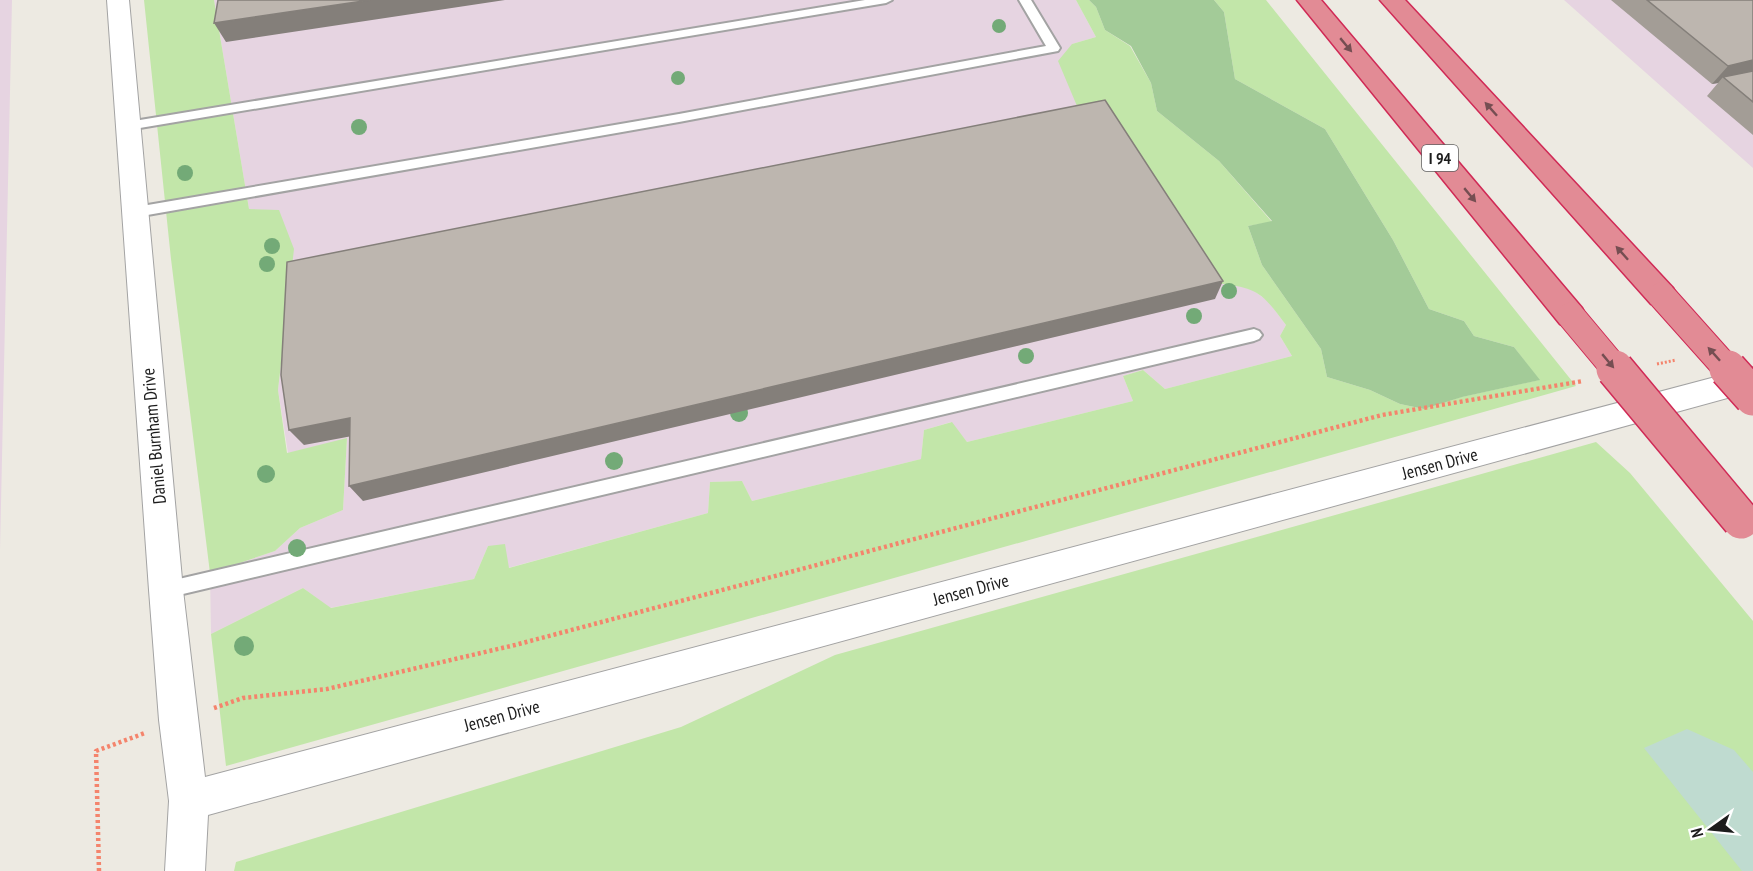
<svg xmlns="http://www.w3.org/2000/svg" width="1753" height="871" font-family="'PT Sans Narrow',sans-serif">
  <rect width="100%" height="100%" fill="#edeae2"/>
  <path fill="#e6d4e1" d="M0,0H12L0,550Z
    M214,0H1076L1096,37L1072,44L1216,283L1247,286L1268,301L1286,325L1280,336L1292,356L1165,389L1143,370L1123,376L1133,401L967,442L951,422L924,430L921,459L752,501L742,481L710,482L708,513L508,568L488,546L474,579L330,608L303,588L211,634L210,573L275,551L300,528L343,510L347,439L288,453L278,390L293,269L249,209Z
    M1564,0H1753V168Z"/>
  <path fill="#c2e6a9" d="M144,0H214L249,209L279,210L294,249L278,390L287,453L347,438L343,510L300,528L275,551L210,573L171,259Z
    M1076,0H1089L1096,7L1105,30L1130,46L1151,83L1157,111L1219,161L1272,222L1248,226L1262,265L1321,349L1327,377L1370,390L1400,404L1424,409L1461,397L1539,380L1514,347L1474,336L1464,321L1429,309L1393,240L1325,129L1235,79L1224,12L1214,0H1266L1576,386L226,766L211,634L303,588L331,608L474,579L488,546L505,544L509,568L708,513L710,482L742,481L752,501L921,459L924,430L952,422L967,442L1133,401L1123,376L1143,370L1165,389L1292,356L1280,336L1286,325C1261,291 1257,288 1216,283L1077,106L1058,61L1072,44L1096,37Z
    M1596,442L1630,473L1753,621V871H234L236,862L681,727L835,655Z"/>
  <path fill="#a3cb98" d="M1089,0H1214L1224,12L1235,79L1325,129L1393,240L1429,309L1464,321L1474,336L1514,347L1540,380L1462,397L1424,409L1400,404L1370,390L1327,377L1321,349L1262,265L1248,226L1272,221L1219,161L1157,111L1151,83L1131,46L1105,30L1096,7Z"/>
  <path fill="#bfdbd0" d="M1687,729L1734,750L1753,772V871H1742L1644,748Z"/>
  <g fill="none" stroke-linecap="round" stroke-linejoin="round">
    <defs>
      <path id="lane" d="M865,0H892L886,3L128,130L121,126L128,122Z
        M1019,0H1031L1060,48L1058,51L679,122L136,217L129,212L136,207L679,114L1046,46Z
        M1254,329L1259,331L1262,335L1259,339L1254,341L166,598L160,596L157,590L160,584L166,582Z"/>
      <path id="street" d="M107,0H129L183,590L205,777L1753,367V391L208,815L205,871H165L169,801L159,720L149,590Z"/>
      <path id="highway" d="M1297,0H1321L1582,308L1586,316L1582,324L1571,328L1560,324Z
        M1380,0H1405L1673,288L1677,296L1673,304L1662,307L1651,304Z"/>
    </defs>
    <use href="#lane" stroke="#a3a3a3" stroke-width="4"/>
    <use href="#street" stroke="#a3a3a3" stroke-width="2"/>
    <use href="#highway" stroke="#d02a56" stroke-width="3"/>
    <path stroke="#f4846c" stroke-width="3" stroke-dasharray="2 2" stroke-linecap="butt" d="M1657,364L1676,360"/>
    <path stroke="#f4846c" stroke-width="4.5" stroke-dasharray="3 3" stroke-linecap="butt" d="M214,708L243,698L327,689L515,645L1382,415L1583,381
      M99,871L96,751L145,733"/>
    <use href="#lane" fill="#fff" fill-rule="evenodd"/>
    <use href="#street" fill="#fff" fill-rule="evenodd"/>
    <use href="#highway" fill="#e28b95" fill-rule="evenodd"/>
    <defs>
      <path id="highway-bridge-far1" d="M1662,296L1729,371
        M1571,316L1617,371"/>
      <path id="highway-bridge" d="M1615,369L1741,520
        M1728,369L1753,397"/>
    </defs>
    <use href="#highway-bridge-far1" stroke="#d02a56" stroke-width="29" stroke-linecap="butt"/>
    <use href="#highway-bridge" stroke="#d02a56" stroke-width="40" stroke-linecap="butt"/>
    <use href="#highway-bridge-far1" stroke="#e28b95" stroke-width="27"/>
    <use href="#highway-bridge" stroke="#e28b95" stroke-width="37"/>
  </g>
  <g fill="#73aa77">
    <circle cx="999" cy="26" r="7"/>
    <circle cx="678" cy="78" r="7"/>
    <circle cx="359" cy="127" r="8"/>
    <circle cx="185" cy="173" r="8"/>
    <circle cx="272" cy="246" r="8"/>
    <circle cx="267" cy="264" r="8"/>
    <circle cx="1229" cy="291" r="8"/>
    <circle cx="1194" cy="316" r="8"/>
    <circle cx="1026" cy="356" r="8"/>
    <circle cx="739" cy="413" r="9"/>
    <circle cx="614" cy="461" r="9"/>
    <circle cx="266" cy="474" r="9"/>
    <circle cx="297" cy="548" r="9"/>
    <circle cx="244" cy="646" r="10"/>
  </g>
  <path fill="#a39d96" d="M1611,0H1753V135L1707,96L1718,83L1712,84Z"/>
  <path fill="#847f7a" d="M370,0H505L226,42L214,23Z
    M1753,60V75L1723,77L1718,83L1712,84L1728,66Z
    M1223,281L1215,299L363,501L349,486Z
    M350,418L363,434L304,445L289,430Z"/>
  <path fill="#bdb6af" stroke="#847f7a" stroke-width="1.5" d="M218,0H370L214,23Z
    M1647,0H1753V60L1728,66Z
    M1753,71V102L1723,77Z
    M1105,100L1223,281L349,486L350,418L289,430L281,375L287,262Z"/>
  <defs><path id="oneway-solid" d="M-6-.8H1V-3.2L6.5 0L1 3.2V.8H-6Z" transform="scale(1.5)"/></defs>
  <g fill="#754e52">
    <use href="#oneway-solid" transform="translate(1346 45) rotate(50)"/>
    <use href="#oneway-solid" transform="translate(1491 109) rotate(-132)"/>
    <use href="#oneway-solid" transform="translate(1470 195) rotate(50)"/>
    <use href="#oneway-solid" transform="translate(1622 253) rotate(-132)"/>
    <use href="#oneway-solid" transform="translate(1714 354) rotate(-132)"/>
    <use href="#oneway-solid" transform="translate(1608 361) rotate(50)"/>
  </g>
  <g text-anchor="middle" stroke-width="6" stroke-linejoin="round" paint-order="stroke">
    <rect fill="#fff" stroke="#606060" stroke-width="1.5" x="1422" y="145" width="36" height="26" rx="4.5"/>
    <g font-size="16" font-weight="bold" fill="#1c1c1c">
      <text x="1440" y="164">I 94</text>
    </g>
    <g font-size="18" fill="#1c1c1c" stroke="#fff">
      <text transform="translate(154 436) rotate(-95)" y="6">Daniel Burnham Drive</text>
      <text transform="translate(1440 464) rotate(-15)" y="6">Jensen Drive</text>
      <text transform="translate(971 590) rotate(-15)" y="6">Jensen Drive</text>
      <text transform="translate(502 716) rotate(-15)" y="6">Jensen Drive</text>
    </g>
  </g>
  <g transform="translate(1711 829) rotate(255)" stroke="#ffffff" stroke-width="4.5" paint-order="stroke">
  <path d="M0-4.5L10 22L0 15L-10 22Z" fill="#1c1c1c"/>
  <text y="-9" font-size="16" font-weight="bold" text-anchor="middle" fill="#1c1c1c">N</text>
  </g>
</svg>
